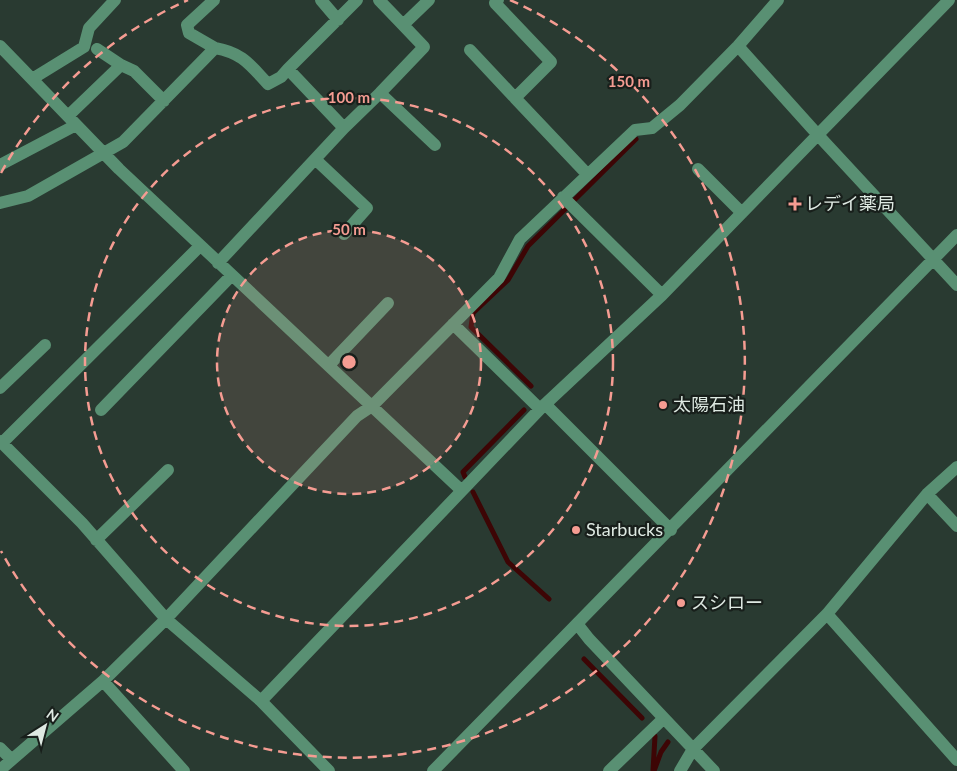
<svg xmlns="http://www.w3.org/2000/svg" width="957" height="771" font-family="Lato,'Noto Sans JP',sans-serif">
  <rect width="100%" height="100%" fill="#293a31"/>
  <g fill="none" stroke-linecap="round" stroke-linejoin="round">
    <path stroke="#3d0505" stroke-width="5" d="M531,386L471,327L473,313L508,280L528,246L636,139
      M465,477L463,472L524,410
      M473,492L508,562L549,599
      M584,659L642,718
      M653,771L655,736
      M654,771L661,752L668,742"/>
    <path stroke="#599073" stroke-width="12" d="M214,0L187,25L189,33L215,48
      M321,0L338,20
      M379,0L403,25
      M498,0L495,3L551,62L515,98L587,174
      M0,46L119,169L461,490
      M738,46L818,135L957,285
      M97,49L121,65
      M470,50L515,98
      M32,79L84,47L89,28L115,0
      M380,93L435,145
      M68,116L121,65L134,71L164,101
      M344,128L288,69L357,0
      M315,159L367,208L344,234
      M0,165L76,125
      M698,169L742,213
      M563,197L662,295
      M0,203L28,196L123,142L215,48C243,53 250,65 268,84L281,77L288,69
      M218,263L344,128L380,93L424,47L403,25L429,0
      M453,324L540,409
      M329,365L388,303
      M0,388L45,345
      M545,404L671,530
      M101,410L231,276
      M0,441L82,523L166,619L261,701L329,771
      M2,443L200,246
      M927,494L957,526
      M96,540L168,470
      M827,614L957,760
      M578,625L589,639L714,771
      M103,681L184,771
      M261,701L540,409L662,295L949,0
      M0,748L11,759
      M0,770L103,681L166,619L357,416L372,406L499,278L520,239L635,130L652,128L680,105L738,46L778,0
      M433,771L957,235
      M609,771L663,719
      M680,771L693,749L827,614L927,494L957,467"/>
  </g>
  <circle cx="349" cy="362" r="132" fill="#f59c92" fill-opacity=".12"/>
  <g fill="none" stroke="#f59c92" stroke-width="2.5" stroke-dasharray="9 6">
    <circle cx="349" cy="362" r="132"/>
    <circle cx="349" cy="362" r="264"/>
    <path d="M1 173A396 396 0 0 1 188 0M510 0A396 396 0 1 1 1 551"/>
  </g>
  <g fill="#f59c92" stroke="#181f1b" stroke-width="2">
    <path d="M792.5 196.5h5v5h5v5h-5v5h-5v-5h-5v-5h5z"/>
    <circle cx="663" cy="405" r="5"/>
    <circle cx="576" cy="530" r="5"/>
    <circle cx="681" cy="603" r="5"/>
  </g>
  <g text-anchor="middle" stroke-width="4.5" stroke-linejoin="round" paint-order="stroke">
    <g font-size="18" fill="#dee9e2" stroke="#181f1b" text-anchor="start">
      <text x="805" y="210">レデイ薬局</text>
      <text x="673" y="411">太陽石油</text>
      <text x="586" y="536">Starbucks</text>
      <text x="691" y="609">スシロー</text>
    </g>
  </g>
  <circle cx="349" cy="362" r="8" fill="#f59c92" stroke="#181f1b" stroke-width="2.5"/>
  <g font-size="15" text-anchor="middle" font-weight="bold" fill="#f59c92" stroke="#181f1b" stroke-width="4.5" stroke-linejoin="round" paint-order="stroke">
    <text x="629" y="87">150 m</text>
    <text x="349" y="103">100 m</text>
    <text x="349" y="235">50 m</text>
  </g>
  <g transform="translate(45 726) rotate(36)" stroke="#181f1b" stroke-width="4" paint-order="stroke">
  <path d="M0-4L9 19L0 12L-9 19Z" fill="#dee9e2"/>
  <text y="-8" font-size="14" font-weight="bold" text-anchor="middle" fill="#dee9e2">N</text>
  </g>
</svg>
